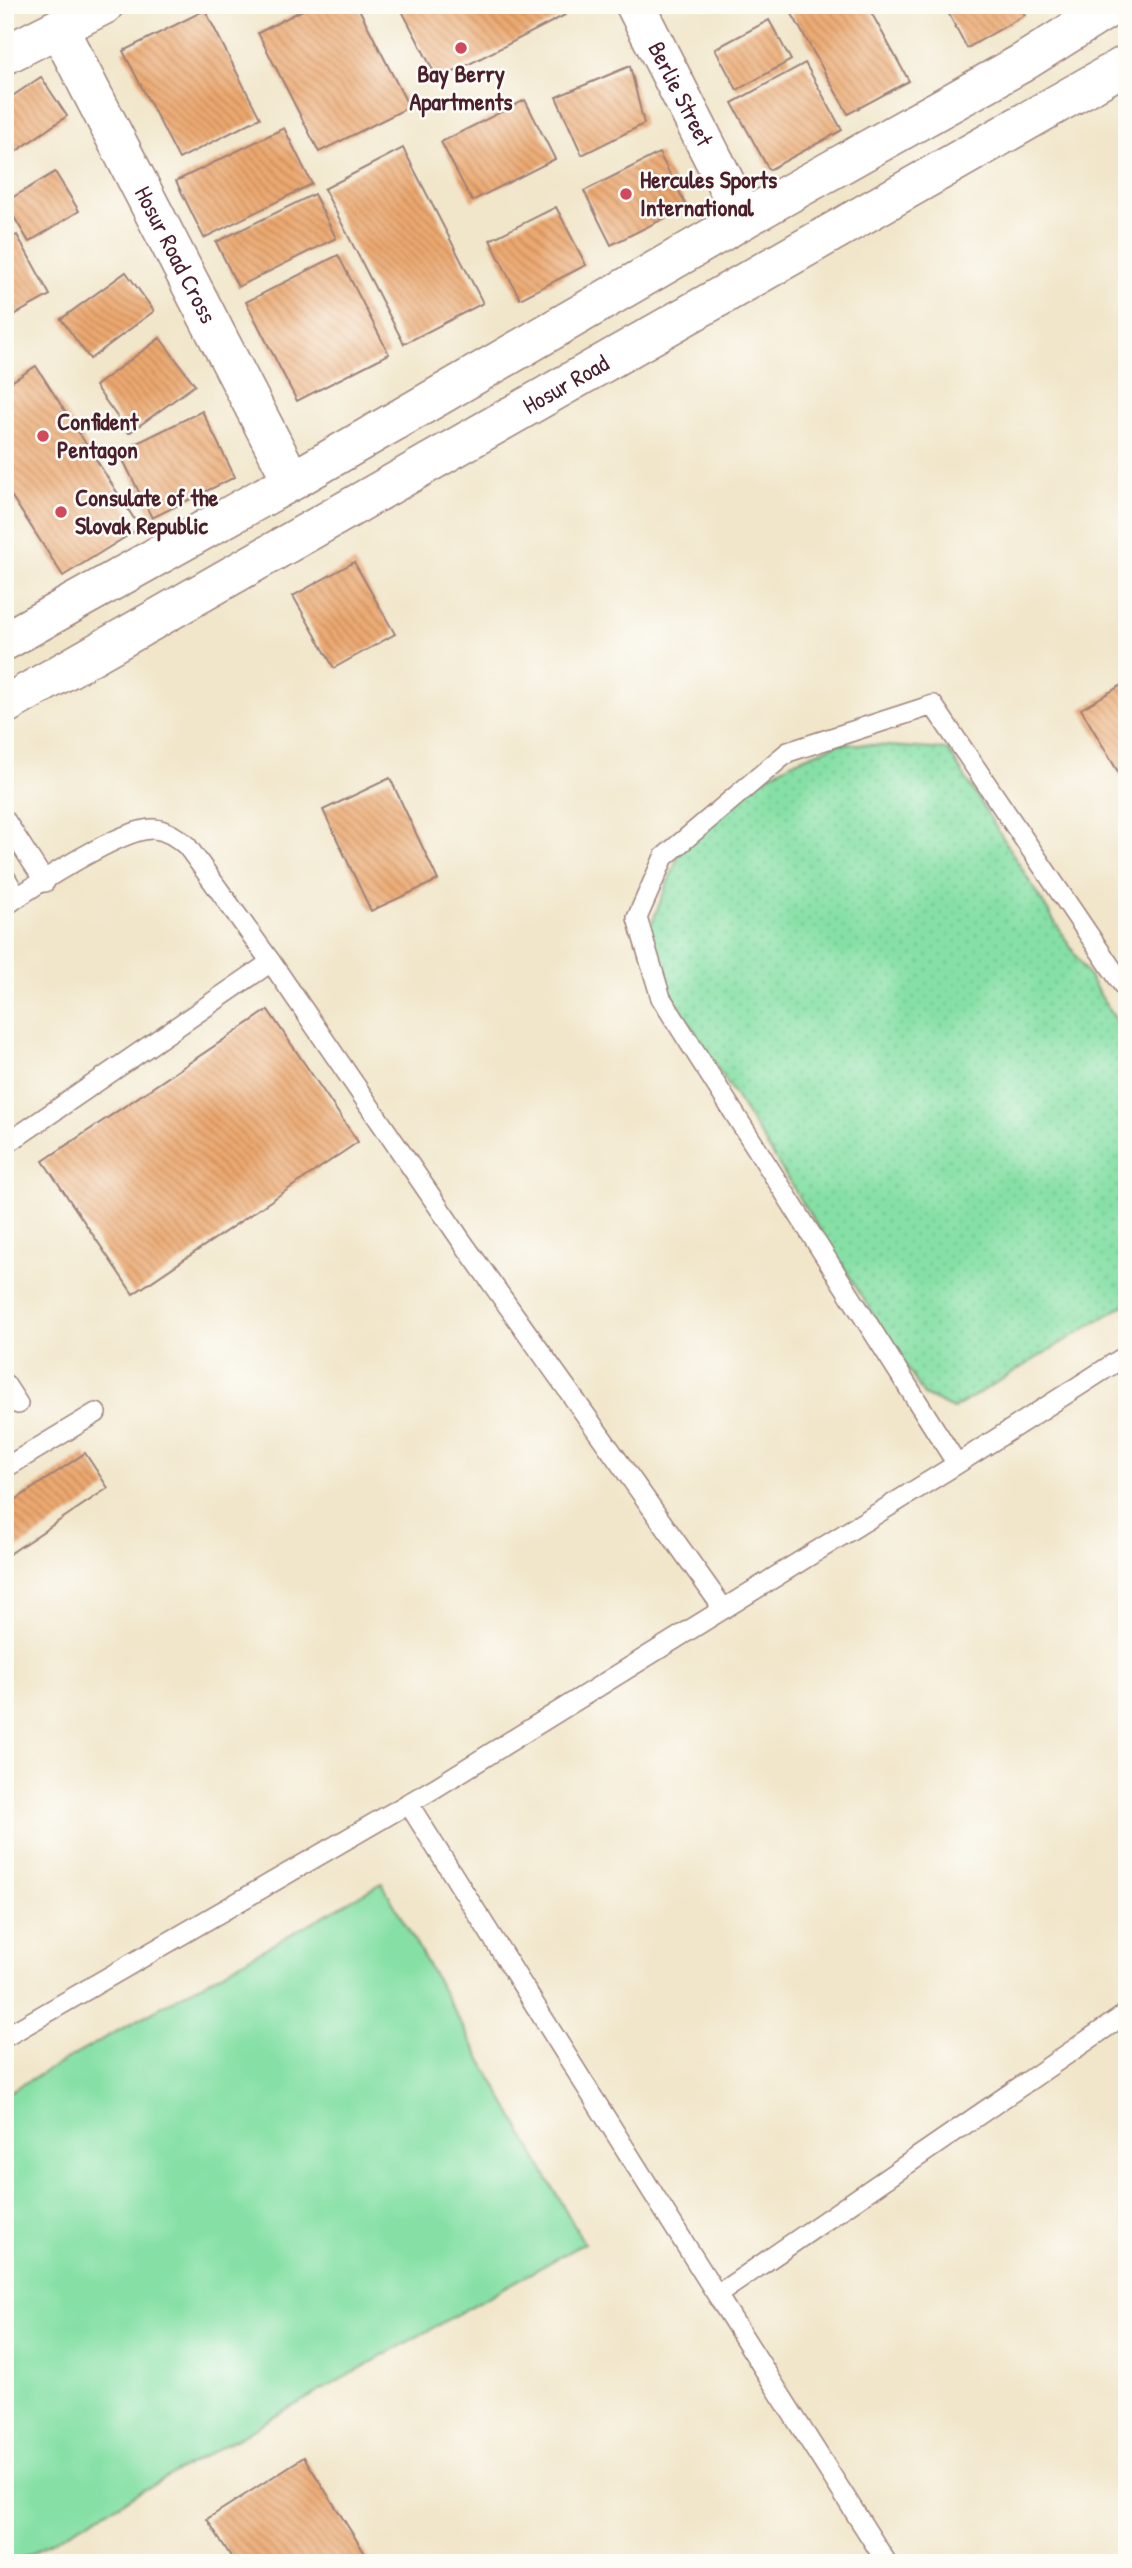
<svg xmlns="http://www.w3.org/2000/svg" width="1132" height="2568" font-family="'Patrick Hand',sans-serif">
  <defs>
    <pattern id="grass-dots" width="8" height="8" patternUnits="userSpaceOnUse" patternTransform="scale(1.75)"><rect width="8" height="8" fill="#86e0a6"/><path d="M2 2h.1M6 6h.1" fill="none" stroke="#75c08f" stroke-width="1.8" stroke-linecap="round"/></pattern>
    <pattern id="building-back-hatch" width="6" height="6" patternUnits="userSpaceOnUse" patternTransform="scale(1.75)"><rect width="6" height="6" fill="#eca86f"/><path d="M-1 5l2 2M0 0l6 6M5-1l2 2" fill="none" stroke="#c1885b"/></pattern>
  </defs>
  <rect width="100%" height="100%" fill="#fdfcf7"/>
  <filter id="ink" filterUnits="userSpaceOnUse"><feTurbulence type="fractalNoise" baseFrequency=".0143" numOctaves="2"/><feDisplacementMap in="SourceGraphic" scale="14" xChannelSelector="R" yChannelSelector="G"/><feConvolveMatrix kernelMatrix="1 2 1 2 8 2 1 2 1" color-interpolation-filters="sRGB"/></filter>
  <filter id="wash" filterUnits="userSpaceOnUse"><feTurbulence type="fractalNoise" baseFrequency=".00686" numOctaves="4" result="noise"/><feDisplacementMap in="SourceGraphic" scale="28" xChannelSelector="R" yChannelSelector="G"/><feGaussianBlur stdDeviation="1.57" result="paint"/><feColorMatrix in="noise" values="0 0 0 0 0 0 0 0 0 0 0 0 0 0 0 0 0 1.4 0 .05"/><feComposite in="paint" operator="in"/></filter>
  <g filter="url(#wash)">
    <rect width="100%" height="100%" fill="#f1e6ca"/>
    <path fill="url(#grass-dots)" stroke="#688068" stroke-width="2" d="M840,743L948,750L1127,1038V1303L953,1409L924,1395L642,948L682,847L718,804L793,762Z"/>
    <path fill="#86e0a6" stroke="#688068" stroke-width="2" d="M382,1883L584,2243L14,2563H5V2094Z"/>
    <g id="blocks">
      <path fill="url(#building-back-hatch)" d="M312,5H357L409,107L319,152L258,33Z
        M399,5H560L565,15L438,80Z
        M787,5H867L909,81L848,114Z
        M944,5H1019L1025,15L967,48Z
        M205,10L260,118L179,159L123,51Z
        M769,20L791,60L737,90L715,49Z
        M805,63L842,130L769,170L732,103Z
        M630,66L644,124L582,155L556,97Z
        M41,77L67,116L5,159V101Z
        M525,100L555,159L472,201L441,142Z
        M284,128L312,184L204,238L176,181Z
        M403,148L483,303L404,344L324,189Z
        M659,153L687,207L611,245L584,191Z
        M55,172L79,211L29,242L5,202Z
        M314,194L336,238L238,287L216,242Z
        M556,207L586,265L520,299L490,240Z
        M17,235L50,295L5,320V241Z
        M338,255L389,354L297,401L246,302Z
        M126,272L154,311L90,359L61,319Z
        M160,338L195,385L129,433L95,386Z
        M36,366L140,528L63,576L5,486V386Z
        M202,411L235,477L152,518L119,452Z
        M354,562L395,634L334,668L293,596Z
        M1127,682V787L1081,709Z
        M390,778L438,880L371,911L323,810Z
        M268,1010L358,1142L133,1294L43,1161Z
        M85,1453L108,1488L5,1557V1507Z
        M304,2457L371,2563H235L207,2519Z"/>
    </g>
  </g>
  <g filter="url(#ink)">
    <use href="#blocks" fill-opacity="0" stroke="#9e827a" stroke-width="2"/>
    <g fill="none" stroke-linecap="round" stroke-linejoin="round">
      <defs>
        <path id="service" d="M5,820L45,882
          M5,877L17,897
          M5,906C33,886 123,827 154,829C167,830 177,837 187,846L271,962L461,1240L723,1608
          M5,1145L271,962
          M5,1384L18,1404
          M957,1464L661,998L637,918L664,857L788,752L933,705L1127,991
          M5,1468L96,1413
          M408,1803L717,2295
          M5,2037L435,1788L957,1464L1127,1355
          M887,2563L717,2295L1127,2013"/>
        <g id="minor">
          <path id="s1" d="M635,5L744,219"/>
          <path id="s2" d="M59,29L292,481"/>
          <path d="M5,55L104,5"/>
        </g>
        <g id="primary">
          <path d="M5,641L292,481L744,219L1022,63L1114,5"/>
          <path id="s3" d="M5,705L1127,64"/>
        </g>
      </defs>
      <use href="#service" stroke="#9e827a" stroke-width="22"/>
      <use href="#minor" stroke="#9e827a" stroke-width="41"/>
      <use href="#primary" stroke="#9e827a" stroke-width="41"/>
      <use href="#service" stroke="#fff" stroke-width="19"/>
      <use href="#minor" stroke="#fff" stroke-width="38"/>
      <use href="#primary" stroke="#fff" stroke-width="38"/>
    </g>
  </g>
  <g fill="#d1495b" stroke="#fdfcf7" stroke-width="2.5">
    <circle cx="461" cy="48" r="7"/>
    <circle cx="626" cy="194" r="7"/>
    <circle cx="43" cy="436" r="7"/>
    <circle cx="61" cy="512" r="7"/>
  </g>
  <g text-anchor="middle" stroke-width="5" stroke-linejoin="round" paint-order="stroke">
    <g font-size="24" font-weight="bold" fill="#4a1f2b" stroke="#fdfcf7" text-anchor="start">
      <text x="461" y="82" text-anchor="middle">Bay Berry<tspan x="461" dy="28">Apartments</tspan></text>
      <text x="640" y="188">Hercules Sports<tspan x="640" dy="28">International</tspan></text>
      <text x="57" y="430">Confident<tspan x="57" dy="28">Pentagon</tspan></text>
      <text x="75" y="506">Consulate of the<tspan x="75" dy="28">Slovak Republic</tspan></text>
    </g>
    <g font-size="24" fill="#4a1f2b" stroke="#fdfcf7">
      <text dy="8" stroke="none"><textPath href="#s1" startOffset="100">Berlie Street</textPath></text>
      <text dy="8" stroke="none"><textPath href="#s2" startOffset="254">Hosur Road Cross</textPath></text>
      <text dy="8" stroke="none"><textPath href="#s3" startOffset="646">Hosur Road</textPath></text>
    </g>
  </g>
  <rect width="1132" height="2568" fill="none" stroke="#fdfcf7" stroke-width="28"/>
</svg>
